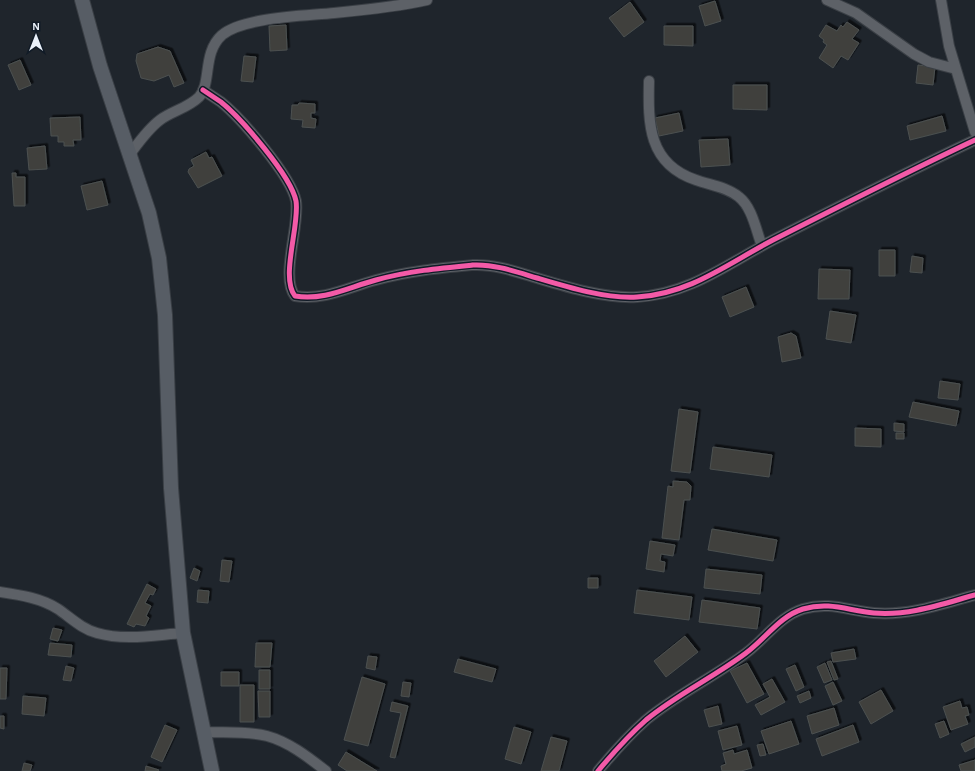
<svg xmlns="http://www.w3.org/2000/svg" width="975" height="771" font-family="'Alegreya Sans',sans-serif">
  <defs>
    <filter id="shadow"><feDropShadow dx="2.5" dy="-2.5" stdDeviation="0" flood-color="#0009"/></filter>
  </defs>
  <rect width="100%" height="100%" fill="#1f252c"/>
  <path fill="#3f413e" stroke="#4c5050" filter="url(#shadow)" d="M715,1L721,21L705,26L699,6Z
    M630,2L644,22L624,37L609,18Z
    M847,22L859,30L852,39L859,43L848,60L841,56L833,68L819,58L827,45L823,42L824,40L819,36L826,25L837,31L841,25L843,27Z
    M286,25L287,50L270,51L269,26Z
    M664,26H693V46L664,45Z
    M158,47L170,51L184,83L174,87L169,75L154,81L141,78L136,61L137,54Z
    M244,56L256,57L253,82L241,81Z
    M20,60L31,85L19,90L8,65Z
    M918,65L935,67L933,85L916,83Z
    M733,85H767V110L733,109Z
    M299,103L315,104V113H311V118L316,119L315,128L302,127L303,120L291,119L292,105H298Z
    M679,113L683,131L659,136L655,118Z
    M942,116L946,131L910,140L907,126Z
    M80,117L81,140H73L74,146H64V142H58V136H51L50,118Z
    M728,139L730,165L701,167L699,140Z
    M45,146L47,169L29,170L27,148Z
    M206,152L209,158L212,157L222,176L198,188L188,172L189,169L194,166L191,160Z
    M12,173H16V177H25V206H14Z
    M102,181L108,205L87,210L81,186Z
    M879,250H895V276H879Z
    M912,256L923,258L922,273L910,272Z
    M819,269L850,270L849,299H818Z
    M746,287L754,307L730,317L722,297Z
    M830,311L856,315L851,343L826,339Z
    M791,333L796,336L801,358L782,362L778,337Z
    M940,381L960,384L958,400L938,398Z
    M913,402L959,411L956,426L909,417Z
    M679,409L698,412L690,473L671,471Z
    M894,423L904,424V432L894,431Z
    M855,428L881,429V447L855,446Z
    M896,433H904V439H896Z
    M713,447L772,455L769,477L710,469Z
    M673,481L687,482L691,486L690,500H684L679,540L662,538L668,486L673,487Z
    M712,529L777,540L773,561L708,550Z
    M650,541L675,545L673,556L661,554L660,561L665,562L664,572L646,569Z
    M222,560L232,561L229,582L220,581Z
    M194,568L200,571L197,581L190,578Z
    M706,569L762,575L760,594L704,588Z
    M588,578H598V588H588Z
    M147,584L156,589L153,595L150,594L145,603L151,606L146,616L149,618L145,626L136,624L134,627L127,624Z
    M198,590L209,591L208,603L197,602Z
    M637,590L692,597L689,620L634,613Z
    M702,600L760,608L757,629L699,622Z
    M53,628L62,630L58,641L50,639Z
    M685,636L698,652L666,677L654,661Z
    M50,643L72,645L71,657L48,655Z
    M256,643H272L270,667H255Z
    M854,649L856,659L833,662L831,653Z
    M368,656L377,657L375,670L366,668Z
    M458,659L496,669L492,682L454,672Z
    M831,661L838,679L834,680L827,662Z
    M747,663L764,694L747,703L730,671Z
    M825,663L832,680L824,683L817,667Z
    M795,665L804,687L796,691L786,669Z
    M66,666L74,668L71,681L63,680Z
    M0,668H7L6,699H0Z
    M259,670H270V689H259Z
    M221,672H239V686H221Z
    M362,677L385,684L368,746L344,740Z
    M772,679L785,702L761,715L755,705L770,697L763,684Z
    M403,682L411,683L409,697L401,696Z
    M833,682L842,701L833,705L825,686Z
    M240,685H254V722H240Z
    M881,690L893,711L871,724L859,702Z
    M258,691H270V717H259Z
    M809,691L811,698L800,703L797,696Z
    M23,696L46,698L44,716L22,714Z
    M960,701L962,708L967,707L969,715L965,716L968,724L951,730L943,707Z
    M392,702L408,706L395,758L390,757L401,713L390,711Z
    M718,706L722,724L709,727L704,710Z
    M834,708L839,725L812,734L807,716Z
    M0,716H4V729L0,728Z
    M791,721L799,744L769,754L761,731Z
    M944,721L949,734L940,738L935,724Z
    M165,725L177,730L162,762L151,757Z
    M853,725L859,742L822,756L816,739Z
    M737,726L742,745L723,750L718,731Z
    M514,727L531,732L521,764L505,759Z
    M551,737L567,741L559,771H541Z
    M975,737V747L965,752L961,744Z
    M763,744L766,755L760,756L757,745Z
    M733,750L734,754L747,750L752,768L741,771H722L721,766L726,764L723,753Z
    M346,752L377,771H347L338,765Z
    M975,760V771H961L959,765Z
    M24,763L32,765L30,771H22Z
    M146,766L159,770L158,771H145Z"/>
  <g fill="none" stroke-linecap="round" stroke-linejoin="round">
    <defs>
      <path id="minor" d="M827,0L856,13L914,54L929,62L956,69
        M941,0L949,46L975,132
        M649,81C648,124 648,164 696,180C710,185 727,187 739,197C752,207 756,230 762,246
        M203,90C209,94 215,98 221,102C241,118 291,176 296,201C300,225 280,277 295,296C324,301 349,287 376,280C408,271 441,268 473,265C495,264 517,272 537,278C567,287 606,299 637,297C690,294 727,264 773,240C840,206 907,172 975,140
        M130,154C139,142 148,129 160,120C172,111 188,108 199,97C212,83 202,53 222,35C243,17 306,16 334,13C365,10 396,7 427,0
        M0,592C20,595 41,598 58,609C71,618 82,629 97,633C125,641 155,635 183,633
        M204,732C225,733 247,731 267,736C289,742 308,757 326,771
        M598,771C613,753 628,736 646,720C676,695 714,677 746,653C765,639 780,616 803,609C830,601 849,611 874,613C909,616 942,604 975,595"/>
      <path id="secondary" d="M82,0L100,66L149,213L159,258L165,315L171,488L183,633L212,771"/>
    </defs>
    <use href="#minor" stroke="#3a3f45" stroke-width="12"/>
    <use href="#secondary" stroke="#3a3f45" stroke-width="16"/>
    <use href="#minor" stroke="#5d6167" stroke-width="10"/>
    <use href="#secondary" stroke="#575d65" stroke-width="14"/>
    <defs>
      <path id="cycleway" d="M203,90C209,94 215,98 221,102C241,118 291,176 296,201C300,225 280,277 295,296C324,301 349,287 376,280C408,271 441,268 473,265C495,264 517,272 537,278C567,287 606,299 637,297C690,294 727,264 773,240C840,206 907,172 975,140
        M598,771C613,753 628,736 646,720C676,695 714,677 746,653C765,639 780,616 803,609C830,601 849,611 874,613C909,616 942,604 975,595"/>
    </defs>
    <use href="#cycleway" stroke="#111b27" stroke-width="8"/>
    <use href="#cycleway" stroke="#f35aa7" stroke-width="5"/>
  </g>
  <g transform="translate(36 36)" stroke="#111b27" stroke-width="3" paint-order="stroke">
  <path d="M0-3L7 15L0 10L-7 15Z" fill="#e9f0f9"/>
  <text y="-6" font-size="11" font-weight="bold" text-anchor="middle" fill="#e9f0f9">N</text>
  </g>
</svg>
